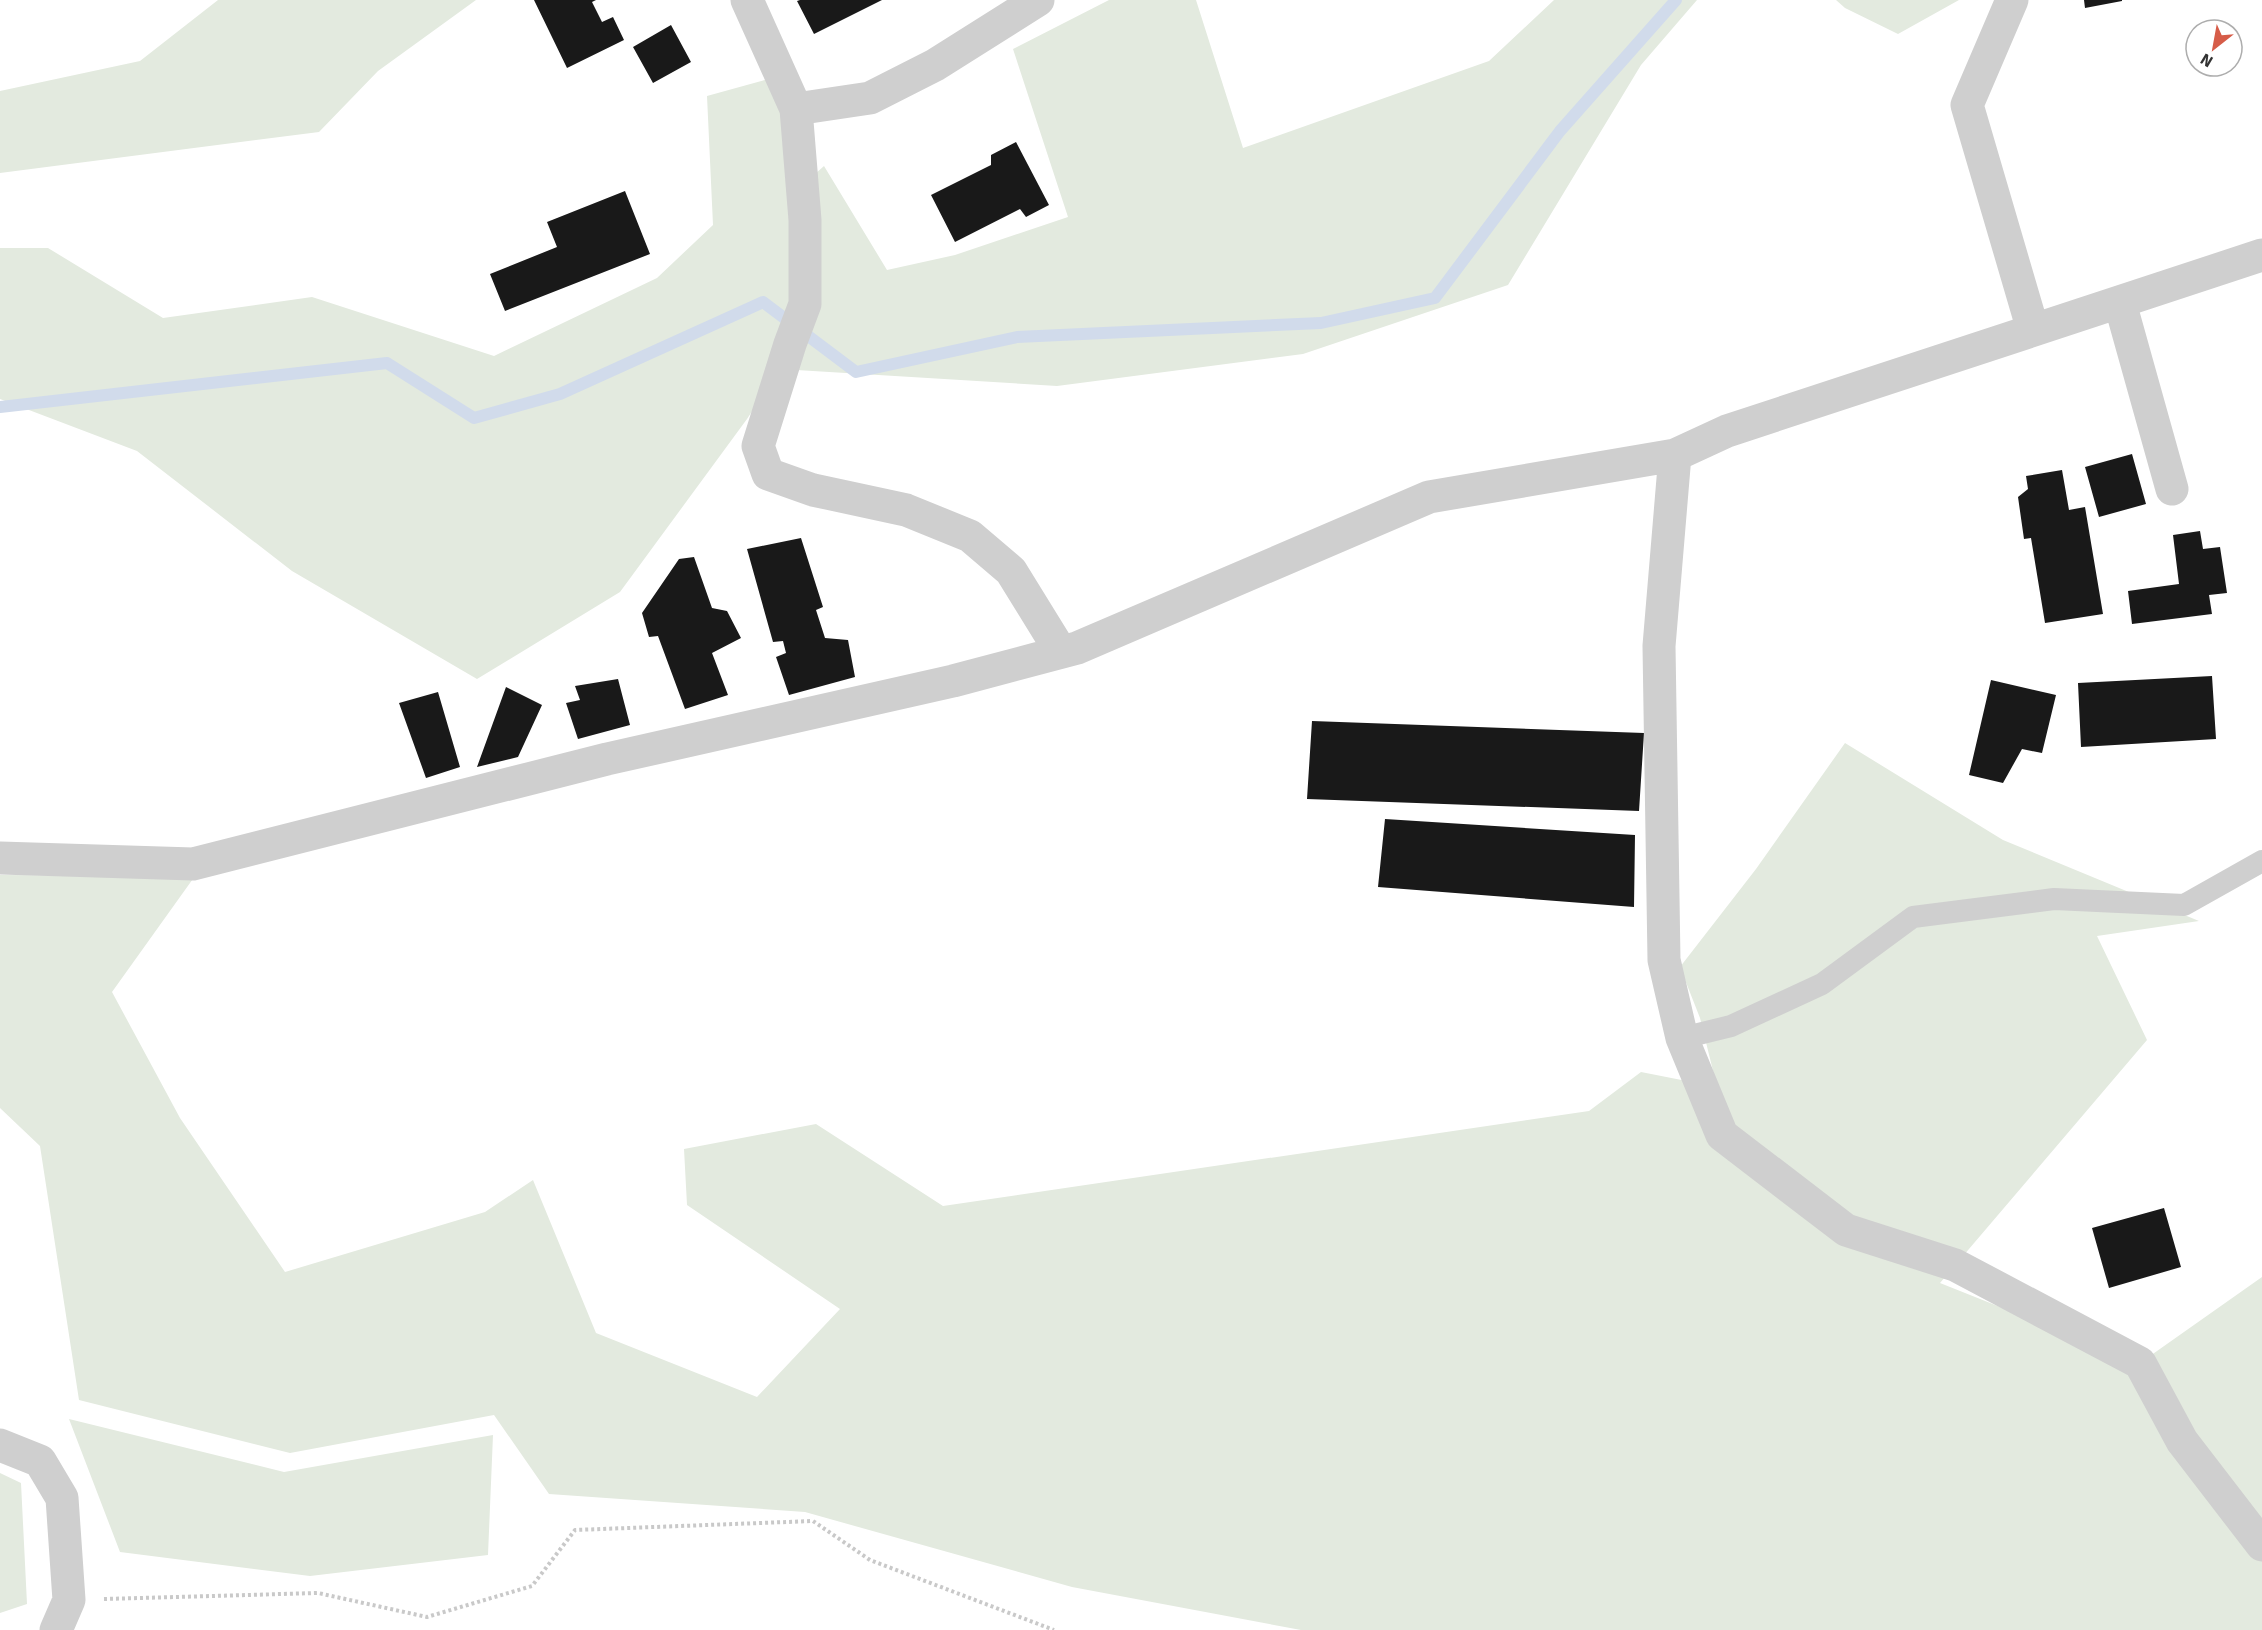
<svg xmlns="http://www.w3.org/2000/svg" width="2262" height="1630" font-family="Signika,sans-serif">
  <rect width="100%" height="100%" fill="#fff"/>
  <path fill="#e3eadf" d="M218,0H476L378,71L319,132L0,173V91L140,61Z
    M1109,0H1196L1243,148L1489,61L1554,0H1697L1641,65L1508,285L1303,354L1057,386L780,369L747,419L620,592L477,679L292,571L137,451L0,399V248H48L163,318L312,297L494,356L657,278L713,225L707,96L779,76L815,174L824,166L887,270L955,255L1068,217L1013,49Z
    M1836,0H1959L1898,34L1845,8Z
    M1845,743L2003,840L2199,921L2097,936L2147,1040L1940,1283L2140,1363L2262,1277V1630H1301L1072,1587L805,1512L549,1494L494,1415L290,1453L79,1400L40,1146L0,1108V875L195,876L112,992L180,1118L285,1272L485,1212L533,1180L596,1333L757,1397L840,1309L687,1205L684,1149L816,1124L943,1206L1589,1111L1641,1072L1717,1087L1700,1018L1680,967L1756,869Z
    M69,1419L284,1472L493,1435L488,1555L310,1576L120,1552Z
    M0,1473L21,1483L27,1604L0,1613Z"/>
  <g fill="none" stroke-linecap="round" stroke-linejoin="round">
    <path stroke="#d1dbeb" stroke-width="12" d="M0,407L387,363L474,418L560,394L763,302L856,372L1017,337L1321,323L1435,298L1560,131L1676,0"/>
  </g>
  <path fill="#191919" d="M534,0H596L592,2L602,22L613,17L624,40L567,68Z
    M800,0H882L814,34L797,1Z
    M2084,0H2122V1L2085,8Z
    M671,25L691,62L653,83L633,47Z
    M1016,142L1049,205L1026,217L1020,209L955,242L931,195L991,165V155Z
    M625,191L650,254L505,311L490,274L557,247L547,222Z
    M2132,454L2146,504L2099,517L2085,467Z
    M2062,470L2069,510L2085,507L2103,614L2045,623L2031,538L2024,539L2018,497L2028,489L2026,476Z
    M2200,531L2203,549L2220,547L2227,593L2209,595L2212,614L2132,624L2128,591L2179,584L2173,535Z
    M801,538L823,607L816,610L825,638L848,640L855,677L789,695L776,657L786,653L783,641L773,642L747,549Z
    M694,557L712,608L727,611L741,638L712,653L728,695L685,709L658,636L649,637L642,613L679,559Z
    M2212,676L2216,739L2081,747L2078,683Z
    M618,679L630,725L578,739L566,703L580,700L575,686Z
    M1991,680L2056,695L2042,753L2022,749L2003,783L1969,775Z
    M506,687L542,705L518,757L477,767Z
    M438,692L460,767L426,778L399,703Z
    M1312,721L1644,733L1639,811L1307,799Z
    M1385,819L1635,835L1634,907L1378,887Z
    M2164,1208L2181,1267L2109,1288L2092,1228Z"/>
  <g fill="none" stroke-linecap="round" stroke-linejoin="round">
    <path stroke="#c9c9c9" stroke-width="4" stroke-dasharray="3 3" stroke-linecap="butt" d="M104,1599L318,1593L427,1617L532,1586L575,1530L813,1521L870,1560L1054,1630"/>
    <path stroke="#cfcfcf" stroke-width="22" d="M1682,1038L1731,1026L1822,984L1913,917L2054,899L2184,905L2262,861"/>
    <path stroke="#cfcfcf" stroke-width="33" d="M747,0L796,109L805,220V304L790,344L758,446L768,474L813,490L906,510L970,536L1011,571L1061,652
      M2012,0L1967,105L2033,330
      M796,109L870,98L935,65L1038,0
      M2120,303L2172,489
      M1675,455L1659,646L1664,960L1682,1038L1722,1135L1846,1230L1955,1265L2140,1363L2182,1441L2262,1545
      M0,858L193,864L607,759L953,681L1077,648L1429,497L1675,455L1727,431L2262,255
      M0,1445L40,1461L62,1498L69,1600L56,1630"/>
  </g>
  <g transform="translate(2214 48) rotate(211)"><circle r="28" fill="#ffffff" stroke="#adadad" stroke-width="1.5"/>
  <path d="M0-4.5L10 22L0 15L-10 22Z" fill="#d65c48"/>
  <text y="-9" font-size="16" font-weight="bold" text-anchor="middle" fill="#323232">N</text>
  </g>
</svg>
